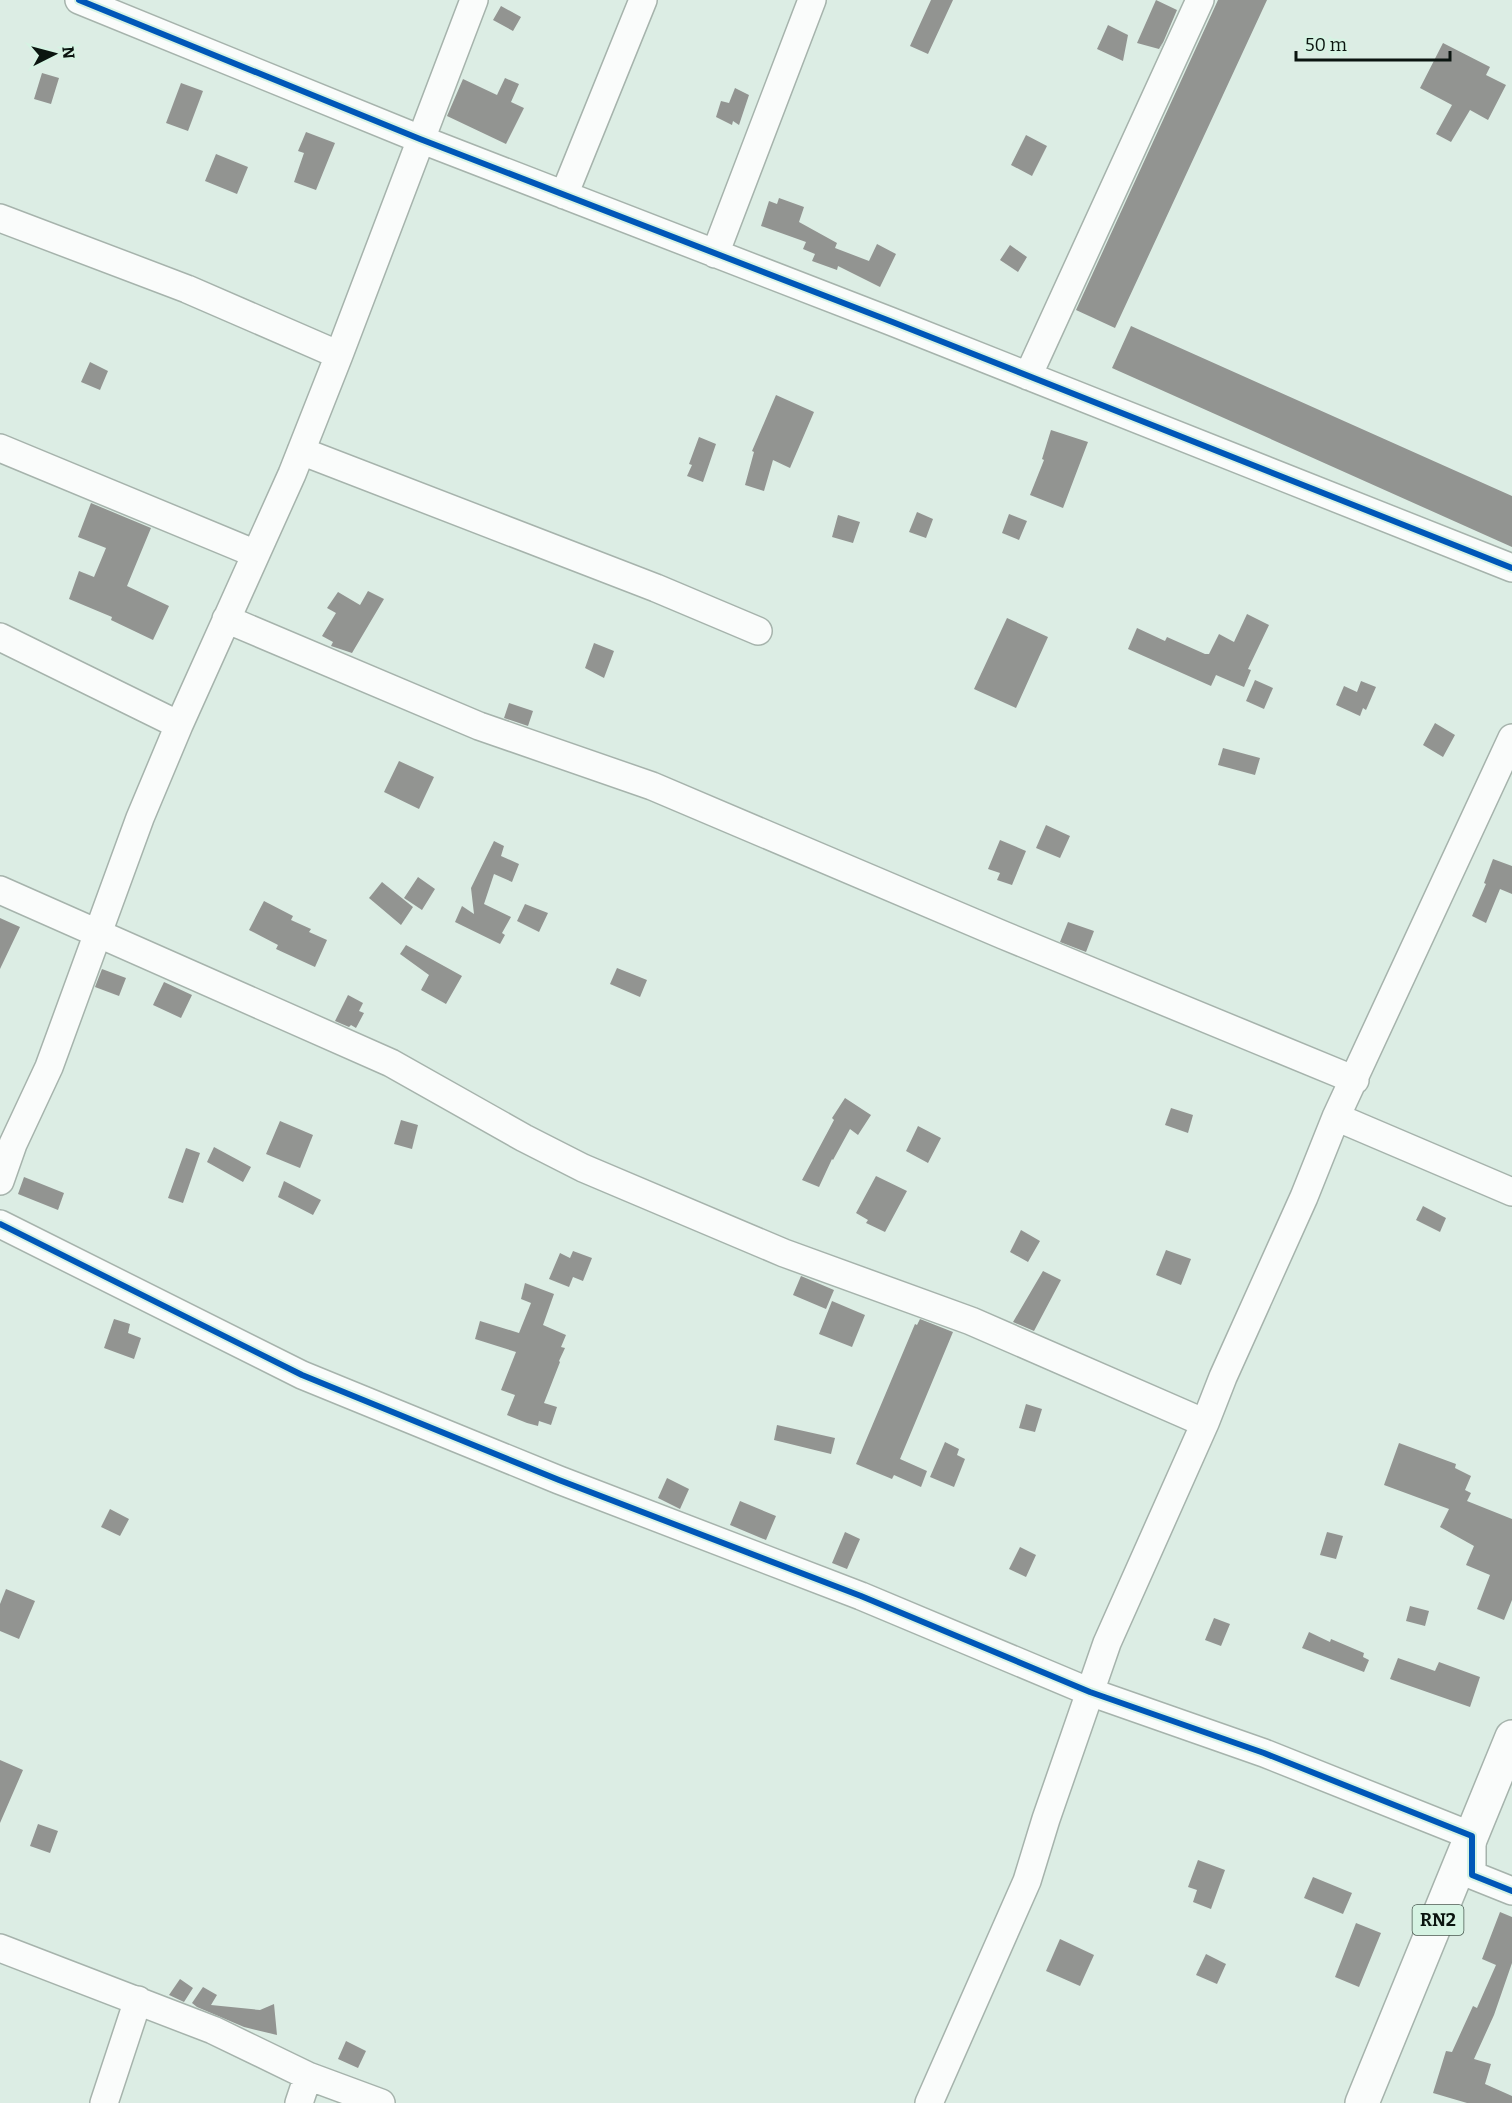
<svg xmlns="http://www.w3.org/2000/svg" width="1512" height="2103" font-family="Bitter,serif">
  <rect width="100%" height="100%" fill="#dcede4"/>
  <path fill="#929491" d="M931,0H953L928,54L910,46Z
    M1156,0L1177,10L1159,52L1163,42L1159,49L1137,43Z
    M1218,0H1267L1115,328L1076,310Z
    M501,6L521,17L513,31L493,20Z
    M1108,25L1128,35L1123,61L1097,49Z
    M1443,43L1490,67L1486,75L1506,85L1488,120L1470,110L1451,142L1436,134L1452,105L1420,88Z
    M42,73L59,78L51,104L34,99Z
    M505,78L519,84L511,102L524,108L506,144L447,116L463,79L497,95Z
    M181,83L203,91L188,131L166,123Z
    M735,88L749,95L739,125L733,121L732,125L716,117L721,101L729,103Z
    M306,132L335,143L316,190L294,182L304,153L298,151Z
    M1026,135L1047,146L1032,176L1011,165Z
    M216,154L248,167L237,194L205,181Z
    M779,198L804,207L799,222L837,243L835,248L869,261L877,244L896,254L880,287L838,266L837,270L812,261L815,254L803,249L806,242L761,226L769,201L777,204Z
    M1010,245L1027,257L1018,272L1000,260Z
    M1131,326L1512,496V547L1112,368Z
    M90,362L108,371L100,390L81,382Z
    M776,395L814,412L790,468L773,460L764,491L745,485L754,452L752,451Z
    M1051,430L1088,442L1063,508L1030,495L1044,460L1042,459Z
    M699,437L716,444L703,482L687,476L692,465L689,464Z
    M91,503L151,528L127,586L169,606L153,640L111,620L112,617L69,599L79,571L94,577L106,548L78,537Z
    M917,512L933,519L926,538L909,532Z
    M1009,514L1027,521L1019,540L1002,533Z
    M838,515L860,522L853,543L832,537Z
    M368,591L384,599L352,653L331,646L333,642L322,636L336,613L327,608L338,592L360,605Z
    M1247,614L1269,625L1248,669L1251,670L1244,687L1216,675L1211,686L1128,649L1137,628L1165,641L1167,637L1205,654H1209L1219,634L1234,642Z
    M1007,618L1048,637L1016,708L974,689Z
    M594,643L614,651L604,678L585,668Z
    M1255,680L1273,688L1264,709L1246,701Z
    M1361,681L1376,687L1366,710L1363,708L1360,716L1336,705L1344,686L1357,692Z
    M509,703L533,711L528,726L504,718Z
    M1435,723L1455,735L1443,757L1423,745Z
    M1223,748L1260,758L1255,775L1218,765Z
    M399,761L434,777L419,809L384,792Z
    M1046,825L1070,836L1060,858L1036,848Z
    M1000,840L1026,851L1012,885L997,880L1000,873L988,869Z
    M494,841L504,846L501,856L519,864L512,882L494,874L484,904L511,917L502,933L505,935L500,944L455,922L462,906L474,914L471,888Z
    M1493,859L1512,866V894L1500,889L1486,923L1472,916L1486,884L1484,883Z
    M418,877L435,889L422,910L404,898Z
    M382,882L413,907L401,925L369,898Z
    M264,901L293,916L291,920L311,929L309,932L327,940L315,967L276,949L278,945L249,930Z
    M525,904L548,913L539,932L517,921Z
    M0,918L20,927L0,969Z
    M1068,922L1094,931L1086,952L1060,942Z
    M406,945L462,976L446,1004L421,990L429,975L400,954Z
    M617,968L647,980L640,997L610,984Z
    M102,969L126,978L119,996L95,987Z
    M164,982L192,995L181,1018L153,1005Z
    M348,995L363,1003L359,1011L364,1013L356,1028L351,1025L349,1027L335,1021Z
    M845,1098L871,1115L858,1135L850,1129L833,1160L832,1159L819,1187L802,1180L834,1120L832,1118Z
    M1171,1108L1193,1115L1188,1133L1165,1125Z
    M401,1120L418,1125L412,1149L394,1144Z
    M280,1121L313,1135L300,1168L266,1154Z
    M918,1126L941,1138L928,1163L906,1151Z
    M214,1147L251,1167L243,1182L207,1162Z
    M186,1148L200,1153L183,1203L168,1198Z
    M876,1176L907,1191L885,1232L866,1223L868,1220L856,1213Z
    M24,1177L64,1193L58,1210L18,1194Z
    M284,1181L321,1200L313,1215L278,1197Z
    M1423,1206L1446,1218L1440,1232L1416,1220Z
    M1021,1230L1040,1241L1028,1262L1010,1252Z
    M1166,1250L1191,1259L1181,1285L1156,1275Z
    M573,1251L592,1258L583,1281L573,1277L569,1287L549,1279L560,1253L570,1258Z
    M1043,1271L1061,1280L1034,1331L1013,1322Z
    M801,1276L834,1290L826,1309L793,1295Z
    M525,1283L554,1294L543,1325L566,1335L561,1347L565,1348L559,1361L560,1362L544,1403L557,1407L551,1425L539,1421L538,1426L527,1423L507,1415L515,1395L501,1390L516,1352L475,1339L480,1321L519,1333L531,1303L521,1299Z
    M832,1301L865,1315L852,1347L819,1334Z
    M114,1319L130,1324L128,1333L141,1338L134,1359L104,1348Z
    M920,1319L953,1332L900,1459L927,1471L921,1487L894,1475L892,1479L856,1464L915,1324L917,1325Z
    M1026,1404L1042,1409L1035,1432L1019,1428Z
    M777,1425L835,1438L831,1454L774,1440Z
    M945,1442L959,1449L957,1455L965,1459L954,1487L930,1477Z
    M1399,1443L1456,1464L1455,1468L1471,1476L1465,1490L1471,1493L1467,1501L1512,1519V1600L1504,1620L1477,1609L1490,1575L1466,1565L1474,1546L1440,1527L1449,1509L1384,1485Z
    M667,1478L689,1489L680,1509L658,1498Z
    M740,1501L776,1516L766,1540L730,1525Z
    M110,1509L129,1519L120,1536L101,1527Z
    M845,1532L860,1539L847,1569L832,1563Z
    M1327,1532L1343,1536L1336,1559L1320,1555Z
    M1020,1547L1036,1555L1026,1577L1009,1569Z
    M6,1589L35,1601L19,1639L0,1631V1604Z
    M1410,1606L1429,1611L1425,1626L1406,1621Z
    M1214,1618L1230,1624L1221,1646L1205,1640Z
    M1309,1632L1330,1642L1331,1639L1364,1653L1363,1657L1369,1660L1364,1672L1302,1648Z
    M1398,1658L1435,1671L1439,1662L1480,1677L1470,1707L1390,1679Z
    M0,1760L23,1770L0,1823Z
    M38,1824L58,1831L50,1853L30,1846Z
    M1198,1860L1225,1870L1211,1909L1193,1902L1197,1890L1188,1887Z
    M1313,1877L1352,1893L1343,1914L1304,1898Z
    M1500,1912L1512,1917V1963L1494,2015L1474,2059L1491,2064L1485,2084L1512,2096V2103H1467L1433,2093L1446,2051L1452,2052L1473,2006L1477,2008L1496,1965L1482,1959Z
    M1356,1923L1381,1933L1359,1987L1335,1977Z
    M1060,1939L1094,1955L1080,1986L1046,1971Z
    M1206,1954L1226,1964L1217,1984L1196,1975Z
    M180,1979L193,1988L184,2002L169,1995Z
    M203,1987L217,1995L211,2005L260,2010L274,2004L277,2035L244,2027L197,2007L192,2003Z
    M346,2041L366,2051L358,2068L338,2059Z"/>
  <g fill="none" stroke-linecap="round" stroke-linejoin="round">
    <defs>
      <path id="minor" d="M79,0L420,139L890,321L1512,568
        M564,195L643,0
        M0,218L187,289L339,355
        M715,254L812,0
        M1028,376L1200,0
        M0,448L256,554
        M301,451L656,588L758,631
        M226,619L479,726L652,786L1003,935L1355,1080
        M0,637L179,725
        M0,890L391,1063L524,1138L583,1168L784,1253L971,1321L1205,1423
        M1336,1117L1512,1192
        M0,1181L13,1144L49,1067L140,818L179,725L292,474L339,355L474,0
        M0,1224L302,1375L559,1480L861,1596L1090,1692L1264,1753L1472,1836V1875L1512,1891
        M0,1948L213,2030L308,2076L381,2103
        M104,2103L138,2000
        M299,2103L308,2076
        M929,2103L1027,1881L1046,1819L1107,1643L1205,1423L1223,1377L1304,1197L1336,1117L1512,738"/>
      <path id="highway" d="M1362,2103L1512,1737"/>
    </defs>
    <use href="#minor" stroke="#a6b3ac" stroke-width="30"/>
    <use href="#highway" stroke="#a6b3ac" stroke-width="36"/>
    <use href="#minor" stroke="#fafcfb" stroke-width="27"/>
    <use href="#highway" stroke="#fafcfb" stroke-width="33"/>
    <defs>
      <path id="cycleway" d="M79,0L420,139L890,321L1512,568
        M0,1224L302,1375L559,1480L861,1596L1090,1692L1264,1753L1472,1836V1875L1512,1891"/>
    </defs>
    <use href="#cycleway" stroke="#d6f3e3" stroke-width="10"/>
    <use href="#cycleway" stroke="#0057b8" stroke-width="6"/>
  </g>
  <g text-anchor="middle" stroke-width="6" stroke-linejoin="round" paint-order="stroke">
    <rect fill="#d6f3e3" stroke="#48584f" stroke-width="1.5" x="1412.5" y="1905" width="51" height="30" rx="4.5"/>
    <g font-size="18" font-weight="bold" fill="#0b1510">
      <text x="1438" y="1926">RN2</text>
    </g>
  </g>
  <g transform="translate(54 54) rotate(84)" stroke="#d6f3e3" stroke-width="4.5" paint-order="stroke">
  <path d="M0-4.5L10 22L0 15L-10 22Z" fill="#0b1510"/>
  <text y="-9" font-size="16" font-weight="bold" text-anchor="middle" fill="#0b1510">N</text>
  </g>
  <path d="M1296 51v9h154v-9" fill="none" stroke="#0b1510" stroke-width="3"/>
  <text x="1305" y="51" font-size="18" fill="#0b1510" stroke="#d6f3e3" stroke-width="4.5" paint-order="stroke">50 m</text>
</svg>
